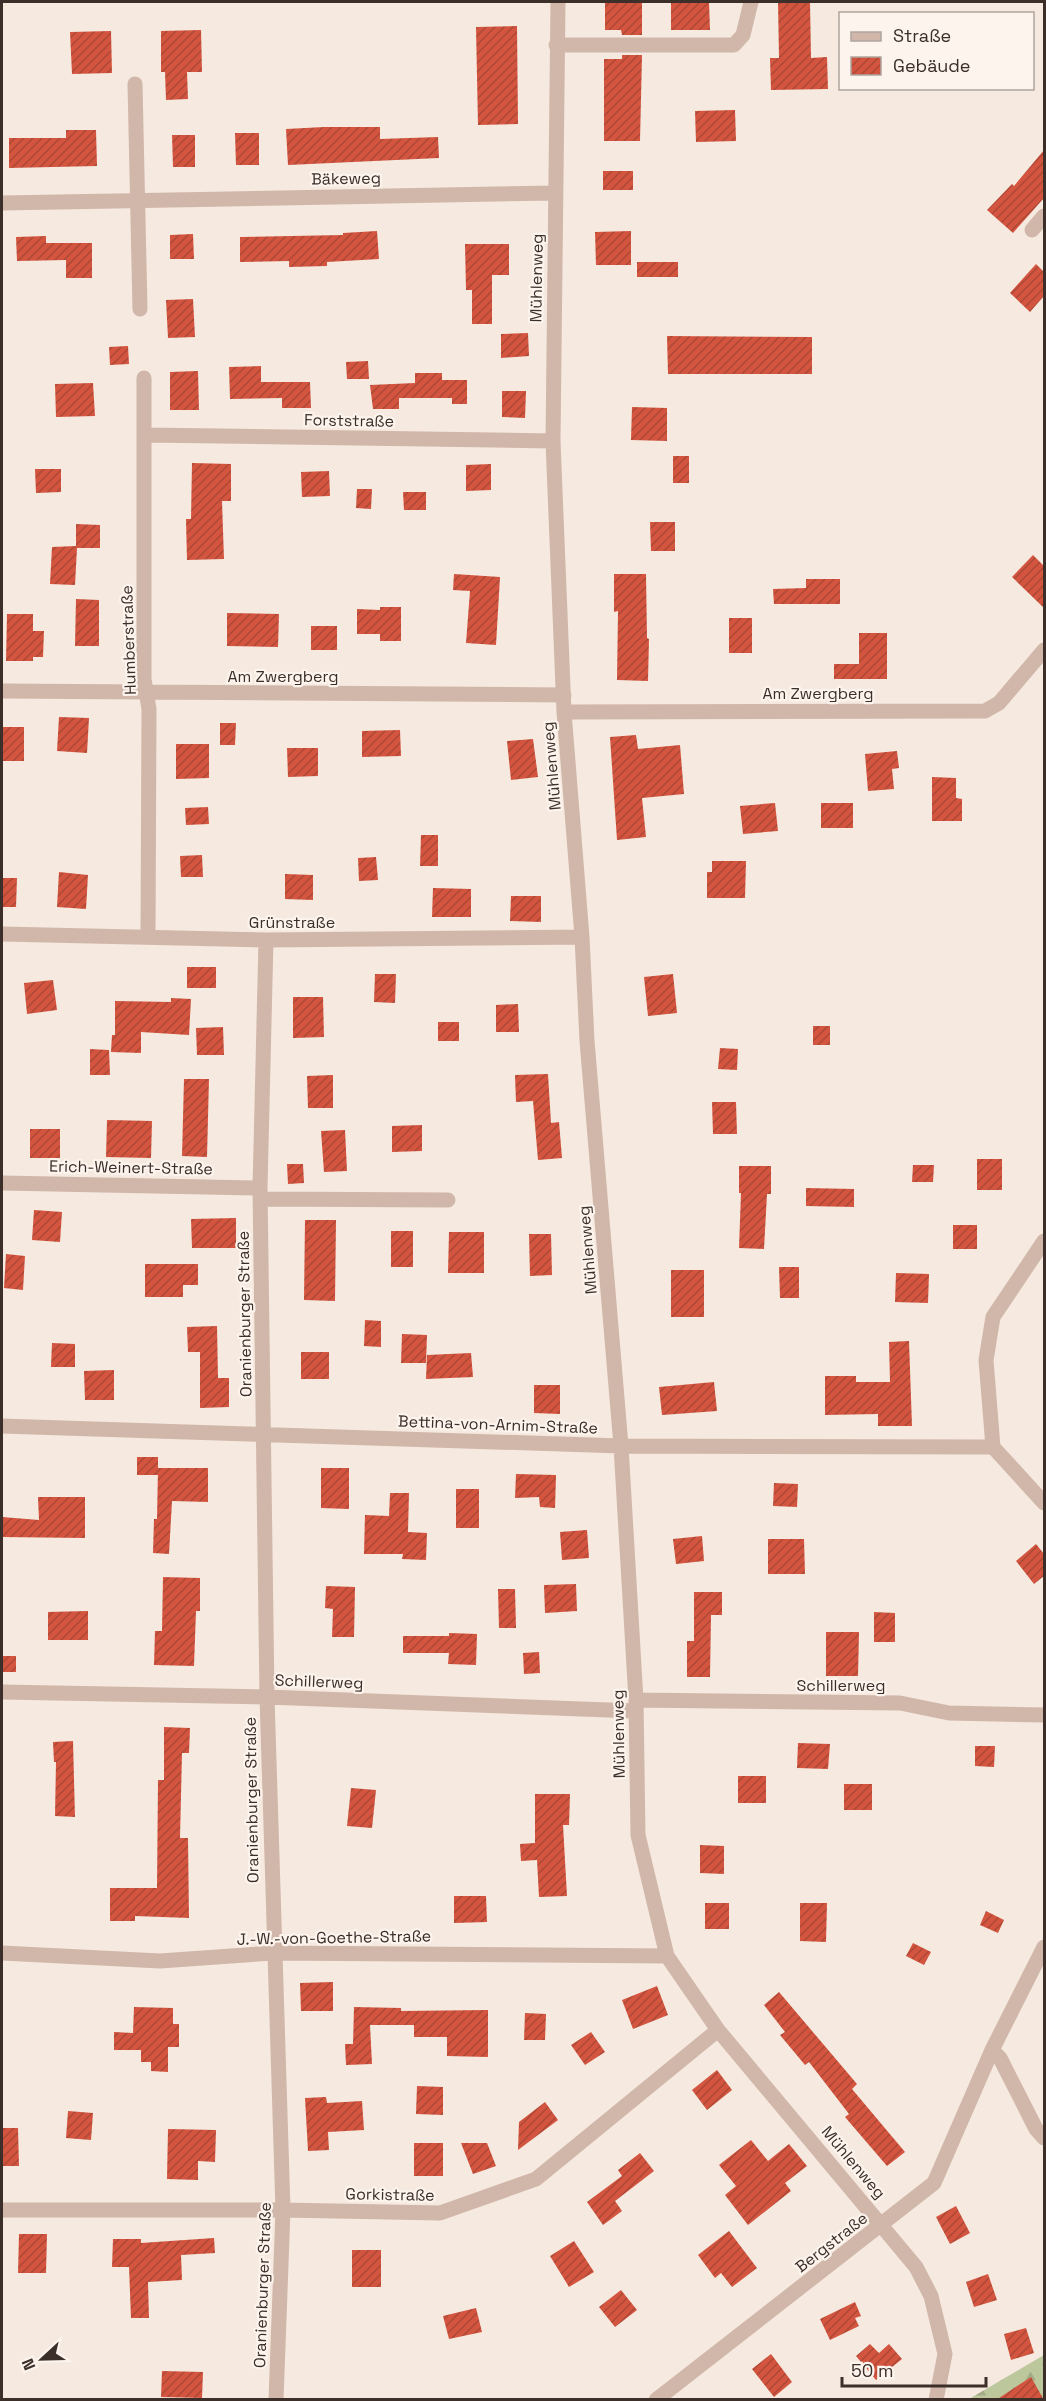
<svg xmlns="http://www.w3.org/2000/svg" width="1046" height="2401" font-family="'Space Grotesk',sans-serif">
  <defs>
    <pattern id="forest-firs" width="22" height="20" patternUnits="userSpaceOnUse" patternTransform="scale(1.5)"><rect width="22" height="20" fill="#bdc79c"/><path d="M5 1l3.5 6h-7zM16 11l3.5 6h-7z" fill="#a3ab86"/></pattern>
    <pattern id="building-hatch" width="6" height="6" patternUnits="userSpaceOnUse" patternTransform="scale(1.5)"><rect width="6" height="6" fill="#d4553f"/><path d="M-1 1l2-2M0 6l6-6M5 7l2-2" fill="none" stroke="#ad4735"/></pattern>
  </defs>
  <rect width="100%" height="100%" fill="#f6e9df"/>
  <path fill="url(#forest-firs)" d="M1044,2355V2399H969Z"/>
  <path fill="url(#building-hatch)" d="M605,2H642V35H622L621,30H605Z
    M671,2H709L710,30H671Z
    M778,2H810L811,58L827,57L828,89L771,90L770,58H779Z
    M517,26L518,124L478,125L476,27Z
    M201,30L202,72H187L188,99L166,100L165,72H161V31Z
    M111,31L112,73L72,74L70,32Z
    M622,55H642L640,141H604V59H622Z
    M735,110L736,141L696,142L695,111Z
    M324,127H380V139L438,137L439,158L288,165L286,129Z
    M66,130H96L97,166L9,168V138H66Z
    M235,133H259V165H236Z
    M172,135H195V167H173Z
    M1044,150V198L1013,233L987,210L1012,184L1014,186Z
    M603,171H633V190H603Z
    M377,231L379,259L327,262V266L289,267V261L240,262V237L343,235V233Z
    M631,231V265H596L595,232Z
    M193,234L194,259H170V235Z
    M46,236V243H92V278H66V260L17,261L16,237Z
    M465,244H509V275H492V324H472V290H466Z
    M637,262H678V277H637Z
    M1036,264L1044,272V296L1030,312L1010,293Z
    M193,299L195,337L168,338L166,300Z
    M528,333L529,356L501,358V334Z
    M667,336L812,337V374H668Z
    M128,346L129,364L110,365L109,347Z
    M368,361L369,379H347L346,362Z
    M261,366V382H310L311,408H282V398L230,399L229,367Z
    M198,371L199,410H170V372Z
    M415,373H442V380H467V404H452V398H399V409H373L370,385L415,383Z
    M93,383L95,416L56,417L55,384Z
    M502,391H526L525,418L502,417Z
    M632,407L667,408V441L631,440Z
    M673,456H689V483H673Z
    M192,463L231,464V501H222L224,559L187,560L186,519H191Z
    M491,464V490L466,491V465Z
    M35,469H61V492L36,493Z
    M329,471L330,496L302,497L301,472Z
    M357,489H372L371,509L356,508Z
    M403,492H426V510H404Z
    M650,522H675V551H651Z
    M76,524L100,525V548H77L75,585L50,584L52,547L76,546Z
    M1033,555L1044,566V608L1012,577Z
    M454,574L500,577L496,645L466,643L470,591L453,590Z
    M614,574H646L647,638L649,639L648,681L617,680L618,611L614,612Z
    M806,579H840V604H774L773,589L806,588Z
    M76,599L99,600V646H75Z
    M380,607H401V641H380V634H357V609L380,610Z
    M227,613L279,614L278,647L227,646Z
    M7,614H33V631H44L43,657H33V661H6Z
    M729,618H752V653H729Z
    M311,626H337V650H311Z
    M859,633H887V679H834V664H859Z
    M59,717L89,718L87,753L57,751Z
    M220,723H236L235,745H220Z
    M2,727H24V761H2Z
    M400,730L401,756L362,757V731Z
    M636,735L638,749L680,745L684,794L642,798L646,837L617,840L610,737Z
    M533,739L538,777L511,780L507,741Z
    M176,744H209V778L176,779Z
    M287,748H318V776L288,777Z
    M897,751L899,768L892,769L894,789L868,791L865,754Z
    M932,777L956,778V798L962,799V821H932Z
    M775,803L778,831L743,834L740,806Z
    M821,803H853V828H821Z
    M208,807L209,824L186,825L185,808Z
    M421,835H438V866H420Z
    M202,855L203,877H181L180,856Z
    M376,857L378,880L359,881L358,858Z
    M712,861H746L745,898H707V872H712Z
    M59,872L88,875L86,909L57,907Z
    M285,874L313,875V900L285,899Z
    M2,878H17L16,907H2Z
    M433,888L471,889V917H432Z
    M511,896H541V922L510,921Z
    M187,967H216V988H187Z
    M375,974H396L395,1003L374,1002Z
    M673,974L677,1013L648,1016L644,977Z
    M53,980L57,1010L27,1014L24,983Z
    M293,997H323L324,1037L293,1038Z
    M171,998L191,999L189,1035L141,1032V1053L111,1052L112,1035H115V1001L171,1002Z
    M518,1004L519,1032H496V1005Z
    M438,1022H459V1041H438Z
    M813,1026H830V1045H813Z
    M223,1027L224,1055H197L196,1028Z
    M720,1048L738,1049L737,1070L718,1069Z
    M90,1049L109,1050L110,1075H90Z
    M548,1074L551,1123L559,1122L562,1158L538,1160L533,1101L516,1102L515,1075Z
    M333,1075V1108H308L307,1076Z
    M184,1079H209L207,1157L182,1156Z
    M712,1102H736L737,1134H713Z
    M107,1120L152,1121L151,1158L106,1157Z
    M422,1125V1151L392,1152V1126Z
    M30,1129H60V1158H30Z
    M345,1130L347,1171L324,1172L321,1131Z
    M977,1159H1002V1190H977Z
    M287,1164H303L304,1183L288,1184Z
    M913,1165H934L933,1182H912Z
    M739,1166H771V1194H767L764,1249L739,1248L741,1193H739Z
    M806,1188L854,1189V1207L806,1206Z
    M34,1210L62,1212L60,1242L32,1240Z
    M236,1218V1248H192L191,1219Z
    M305,1220H336L335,1301L304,1300Z
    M953,1225H977V1249H953Z
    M391,1231H413V1267H391Z
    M449,1232H484V1273H448Z
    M529,1234H551L552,1275L530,1276Z
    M6,1254L25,1256L23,1290L4,1288Z
    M145,1264H198V1285H183V1297H145Z
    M779,1267H799V1298H780Z
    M671,1270H704V1317H671Z
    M896,1273L929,1274L928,1303L895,1302Z
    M365,1320L381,1321V1347L364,1346Z
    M217,1326L218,1378H229V1407L200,1408V1352H188L187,1327Z
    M402,1334L427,1335L426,1363H401Z
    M909,1341L912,1426H878V1414L825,1415V1376H856V1382H890L889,1342Z
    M52,1343L75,1344V1367H51Z
    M301,1352H329V1379H301Z
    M471,1353L473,1377L426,1379L427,1355Z
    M114,1370V1400H85L84,1371Z
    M714,1382L717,1411L662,1415L659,1387Z
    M534,1385H560V1414L534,1413Z
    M137,1457H158V1475H137Z
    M158,1468H208V1502L172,1501L169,1554L153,1553L154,1519H157Z
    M321,1468H349V1509L321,1508Z
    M516,1474L556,1475L555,1508L540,1507L539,1497L515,1498Z
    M774,1483L798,1484L797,1507L773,1506Z
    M456,1489H479V1528H456Z
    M390,1493H409L408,1532L427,1533L426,1560L402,1559L403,1554H364L365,1515L389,1516Z
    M38,1497H85V1538L2,1537V1517L39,1520Z
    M587,1530L589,1558L562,1560L560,1532Z
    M702,1536L704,1561L676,1564L673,1539Z
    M768,1539H804L805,1574H768Z
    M1036,1544L1044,1554V1576L1034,1584L1016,1561Z
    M163,1577L200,1578V1611H196L194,1666L154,1665L155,1631H162Z
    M576,1584L577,1611L545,1613L544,1585Z
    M326,1586L355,1587L354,1637H332L333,1609L325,1608Z
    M498,1589H515L516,1628H499Z
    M694,1592H722V1615H711L710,1677H687V1641H694Z
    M88,1611V1640H48V1612Z
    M874,1612L895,1613V1642H874Z
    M826,1632H859L858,1676H826Z
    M449,1633L477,1634L476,1665L448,1664L449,1653H403V1636H449Z
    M539,1652L540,1673L524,1674L523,1653Z
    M2,1656H16V1672H2Z
    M164,1727L190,1728L189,1753H182L180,1838H188L189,1918L135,1916V1921H110V1888H157L158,1780H164Z
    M73,1741L75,1817L55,1816L56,1762H54L53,1742Z
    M798,1743L830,1744L828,1769L797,1768Z
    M975,1746H995L994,1767L975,1766Z
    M738,1776H766V1803H738Z
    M844,1784H872V1810H844Z
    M351,1788L376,1790L372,1828L347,1826Z
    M535,1794H570L569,1825H563L567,1896L539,1897L537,1860L521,1861L520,1844L535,1843Z
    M700,1845L724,1846V1874L700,1873Z
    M454,1896H486L487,1922L454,1923Z
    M705,1903H729V1929H705Z
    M800,1903H827L826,1942L800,1941Z
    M986,1911L1004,1920L998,1933L980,1925Z
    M913,1943L931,1952L924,1965L906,1956Z
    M333,1982V2011H301L300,1983Z
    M657,1986L668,2015L633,2029L622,2000Z
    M779,1992L857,2084L852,2089L905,2152L887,2166L845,2117L849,2114L809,2062L805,2065L780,2035L785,2032L764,2005Z
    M134,2007L173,2008V2024H179V2047H168V2072L151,2071V2062H141V2050H114V2032L133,2033Z
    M354,2007L401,2008V2011L488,2010V2057L447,2056V2037H414V2025H370L372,2064L346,2065L345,2044H353Z
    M525,2013L546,2014L545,2040H524Z
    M591,2032L605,2052L585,2065L571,2045Z
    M717,2070L732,2090L707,2110L692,2090Z
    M417,2086L443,2087V2115L416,2114Z
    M326,2097L327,2103L362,2101L364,2130L328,2132L329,2150L308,2151L305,2098Z
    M545,2102L558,2120L518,2150L519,2122Z
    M68,2111L93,2113L91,2140L66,2138Z
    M2,2128H18L19,2166H2Z
    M168,2129L216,2130L215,2162L198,2161V2180L167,2179Z
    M751,2140L768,2161L789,2144L807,2166L785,2183L791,2191L748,2225L725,2195L736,2186L719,2165Z
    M414,2143H443V2176H414Z
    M461,2143H487L496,2166L473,2174Z
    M640,2153L654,2171L615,2201L622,2211L603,2225L587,2202L622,2176L618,2170Z
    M956,2206L970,2233L950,2244L936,2217Z
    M729,2231L757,2268L732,2287L721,2273L715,2278L698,2255Z
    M19,2234H47L46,2273H18Z
    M214,2238L215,2253L181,2255L182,2280L148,2282L149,2318H131L129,2267H112L113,2239H141V2243Z
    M574,2241L594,2272L569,2287L550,2256Z
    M352,2250H381V2287H352Z
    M988,2274L997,2300L974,2307L966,2282Z
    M621,2290L637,2310L615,2327L599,2307Z
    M855,2302L861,2316L855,2318L859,2326L830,2340L820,2319Z
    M476,2308L482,2332L449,2339L443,2316Z
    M1026,2328L1034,2353L1011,2360L1004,2334Z
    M870,2344L879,2353L889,2344L902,2359L876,2380L856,2356Z
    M771,2354L792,2382L774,2397L752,2369Z
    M162,2371L203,2372L202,2398L161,2397Z
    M1031,2377L1044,2400H996Z"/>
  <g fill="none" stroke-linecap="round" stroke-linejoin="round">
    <path stroke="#d0b7a9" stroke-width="15" d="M558,2L553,441L564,712L582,937L587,1041L621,1446L636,1700L638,1835L667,1956L718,2030L916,2267L931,2296L945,2354L936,2400
      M556,45H734L743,35L751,2
      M135,84L140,309
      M2,203L555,193
      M1032,230L1044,216
      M144,378V679L149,709L148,936
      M146,435L553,441
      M2,691L564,695
      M564,712L985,711L999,703L1044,650
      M2,934L266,940L582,937
      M266,940L260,1188L267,1697L283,2210L276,2400
      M2,1183L260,1188
      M261,1199L448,1200
      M1044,1241L993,1317L986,1360L993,1447L1044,1503
      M2,1426L621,1446L993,1447
      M2,1692L267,1697L635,1711
      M636,1700L900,1703L949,1713L1044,1715
      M2,1953L160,1961L273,1953L667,1956
      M992,2050L1000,2058L1036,2129L1044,2138
      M2,2210H283L440,2213L536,2179L718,2030
      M656,2400L934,2183L992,2050L1044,1947"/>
  </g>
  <g text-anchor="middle" stroke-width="4.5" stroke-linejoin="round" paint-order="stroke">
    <g font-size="16" fill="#3c2e29" stroke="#fcf4ed">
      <text transform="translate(346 178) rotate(-1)" y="6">Bäkeweg</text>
      <text transform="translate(536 278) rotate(-89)" y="6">Mühlenweg</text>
      <text transform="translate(349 420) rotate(1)" y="6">Forststraße</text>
      <text transform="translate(128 640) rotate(-92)" y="6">Humberstraße</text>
      <text x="283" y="682">Am Zwergberg</text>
      <text x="818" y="699">Am Zwergberg</text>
      <text transform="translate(551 766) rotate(-95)" y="6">Mühlenweg</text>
      <text x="292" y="928">Grünstraße</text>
      <text transform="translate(131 1167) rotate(1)" y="6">Erich-Weinert-Straße</text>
      <text transform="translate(587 1250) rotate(-95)" y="6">Mühlenweg</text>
      <text transform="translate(244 1314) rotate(-91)" y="6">Oranienburger Straße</text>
      <text transform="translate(498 1424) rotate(2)" y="6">Bettina-von-Arnim-Straße</text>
      <text transform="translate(319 1681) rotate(2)" y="6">Schillerweg</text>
      <text x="841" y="1691">Schillerweg</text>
      <text transform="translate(618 1734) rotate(-91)" y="6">Mühlenweg</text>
      <text transform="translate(251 1800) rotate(-91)" y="6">Oranienburger Straße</text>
      <text transform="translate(334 1937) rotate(-1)" y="6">J.-W.-von-Goethe-Straße</text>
      <text transform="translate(854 2162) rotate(50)" y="6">Mühlenweg</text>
      <text transform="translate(390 2194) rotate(1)" y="6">Gorkistraße</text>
      <text transform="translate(831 2242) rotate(-38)" y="6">Bergstraße</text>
      <text transform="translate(262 2285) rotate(-88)" y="6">Oranienburger Straße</text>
    </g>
  </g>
  <rect width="1046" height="2401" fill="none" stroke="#3c2e29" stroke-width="6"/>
  <rect x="839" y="12" width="195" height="78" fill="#fcf4ed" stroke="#afa59f" stroke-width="1.5"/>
  <rect x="851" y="32" width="30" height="9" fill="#d0b7a9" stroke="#afa59f" stroke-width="1.5"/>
  <text x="893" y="42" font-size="18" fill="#3c2e29">Straße</text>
  <rect x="851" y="57" width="30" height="18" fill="url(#building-hatch)" stroke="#afa59f" stroke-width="1.5"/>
  <text x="893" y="72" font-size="18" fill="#3c2e29">Gebäude</text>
  <g transform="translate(42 2359) rotate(248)" stroke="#fcf4ed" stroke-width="4.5" paint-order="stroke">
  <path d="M0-4.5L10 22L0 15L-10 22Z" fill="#3c2e29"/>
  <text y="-9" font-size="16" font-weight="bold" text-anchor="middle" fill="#3c2e29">N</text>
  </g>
  <path d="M842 2377v9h144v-9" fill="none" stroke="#3c2e29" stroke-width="3"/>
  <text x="851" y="2377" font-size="18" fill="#3c2e29" stroke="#fcf4ed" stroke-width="4.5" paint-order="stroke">50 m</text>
</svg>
